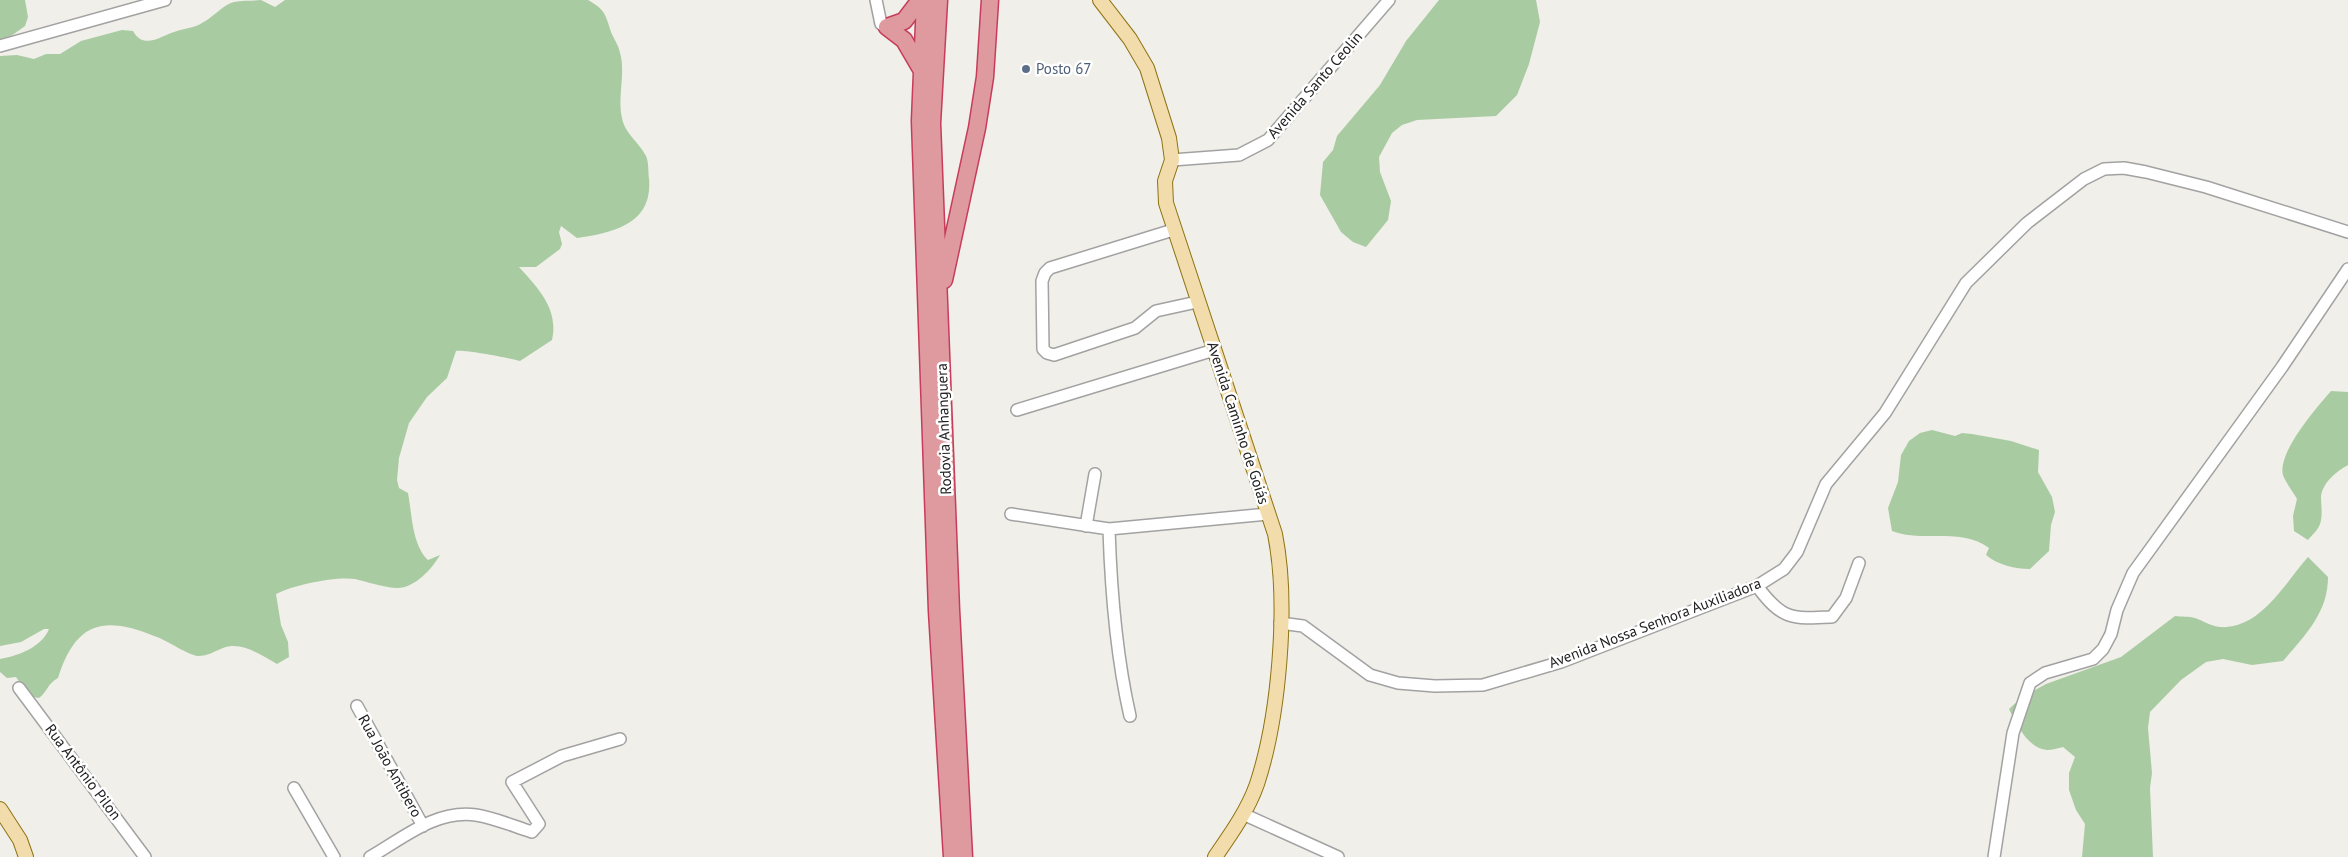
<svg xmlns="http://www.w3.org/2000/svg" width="2348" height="857" font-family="'PT Sans',sans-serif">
  <rect width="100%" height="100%" fill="#f0efe9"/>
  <path fill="#a9cba2" d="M0,0H25L28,17L25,26L0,44Z
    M261,0L275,7L285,0H588C605,10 605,13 611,32C614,39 619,46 620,53C626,73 617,97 622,118C625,134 639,142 646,156C649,163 648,172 649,179C653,224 613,233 577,238L561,226L559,232L562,244L560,249L536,267H519C538,288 559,309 552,340L520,361C510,358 463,349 456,351L447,378L427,397L409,423L399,458L397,480L399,488L408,493C412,514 412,545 428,560L440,555C432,569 414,589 396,588C382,587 368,582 355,579C336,576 293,585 276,594L281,625L288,642L289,657L277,664C261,655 242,641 223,648C215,651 208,656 198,656C188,655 168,641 157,637C104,615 76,621 58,678C47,684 48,691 39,698C27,697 23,687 16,677L7,678L0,672V659C18,656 42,647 49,629H44L21,642L0,646V56L17,55L34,59L46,54H60L81,41L122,30L133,31C144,51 162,35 177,31C186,28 194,28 202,23C214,17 222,5 234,2C243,0 253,1 261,0Z
    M1439,0H1536L1540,22L1529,64L1517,95L1496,116L1417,120L1402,125L1392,133L1379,157L1380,172L1391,201L1388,220L1366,247L1353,242L1341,232L1320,195L1323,162L1333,150L1337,136L1380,85L1406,41Z
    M2331,391L2348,392V465C2337,471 2322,483 2321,497C2321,506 2323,515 2320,524C2318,530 2312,535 2308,540L2294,531L2293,516L2297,499C2293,492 2286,483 2283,475C2277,453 2317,407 2331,391Z
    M1932,430L1955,436L1962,433L1972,434L2011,441L2039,450L2038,472L2052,497L2055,512L2051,525L2049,551L2030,569C2015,569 1998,565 1986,555L1989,548C1961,527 1922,543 1892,531L1888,508L1898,482L1901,455L1909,441L1920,433Z
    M2308,557L2328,577C2328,613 2305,635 2283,661L2252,665L2223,659L2206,662L2181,680L2150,712L2148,728L2152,773L2150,788L2153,857H2082L2085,824L2076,810L2069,790V773L2075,757L2063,747C2058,748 2052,750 2047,750C2028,749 2016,723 2009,709L2021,698L2046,684L2121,657L2175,616C2181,617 2189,616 2195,618C2204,621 2210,626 2220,627C2260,630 2285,583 2308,557Z"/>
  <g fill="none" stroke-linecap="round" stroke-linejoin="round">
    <defs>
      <path id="minor" d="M876,0L881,24L887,27
        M0,46L165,0
        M1172,160L1239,155L1268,140L1389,0
        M1173,230L1050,268L1045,273L1042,281L1043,349L1047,353L1054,355L1135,328L1156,311L1197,302
        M1017,410L1214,350
        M1011,514L1109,529L1268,514
        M1086,526L1095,474
        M1109,529C1111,592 1116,655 1130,716
        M1757,586C1782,620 1792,619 1832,617L1846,598L1859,563
        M1280,623L1303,626L1370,675L1398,683L1435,686L1483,685L1561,662L1757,586L1784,569L1797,552L1826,484L1885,413L1966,283L2027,223L2084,179L2104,169L2124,168L2146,172L2206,187L2348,232
        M19,688L145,857
        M357,706L423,826
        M294,788L334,857
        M1243,814L1338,857
        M370,857C402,839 436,809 476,815C495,818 513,826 532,832L539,824L512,782L562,756L620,739
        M1994,857L2013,733L2030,683L2045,673L2093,659L2103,649L2111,634L2117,610L2133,573L2282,367L2348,269"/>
      <path id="major" d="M1100,0L1130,39L1147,68L1169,138L1172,160L1165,181L1166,203L1275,534C1289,604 1279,717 1257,784C1248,810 1231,834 1215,857
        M0,809L20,840L26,857"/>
      <path id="highway" d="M925,0L920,121L937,611L952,857
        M939,0L932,123L951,610L964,857
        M887,27L904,40L921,69
        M887,27L904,21L920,0
        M944,280L977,128L985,77L990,0"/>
    </defs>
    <use href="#minor" stroke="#a2a2a2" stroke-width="14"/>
    <use href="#major" stroke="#8d7311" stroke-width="16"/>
    <use href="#highway" stroke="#c83c5b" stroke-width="19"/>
    <use href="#minor" stroke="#fff" stroke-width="11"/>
    <use href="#major" stroke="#f2dcac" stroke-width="14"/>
    <use href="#highway" stroke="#de9a9f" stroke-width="16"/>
  </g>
  <circle fill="#5c6f8a" stroke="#fff" stroke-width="2" cx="1026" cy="69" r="5"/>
  <g text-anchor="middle" stroke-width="5" stroke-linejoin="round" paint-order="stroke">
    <g font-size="15" fill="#4e5e75" stroke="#fff" text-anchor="start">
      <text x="1036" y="74">Posto 67</text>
    </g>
    <g font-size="15" fill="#212121" stroke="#fff">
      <text transform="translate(1315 85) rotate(-49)" y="5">Avenida Santo Ceolin</text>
      <text transform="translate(1238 423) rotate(72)" y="5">Avenida Caminho de Goiás</text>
      <text transform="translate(944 429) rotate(-92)" y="5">Rodovia Anhanguera</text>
      <text transform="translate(1655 623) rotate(-21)" y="5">Avenida Nossa Senhora Auxiliadora</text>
      <text transform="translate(390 766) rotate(61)" y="5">Rua João Antibero</text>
      <text transform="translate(83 772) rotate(53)" y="5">Rua Antônio Pilon</text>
    </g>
  </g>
</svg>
